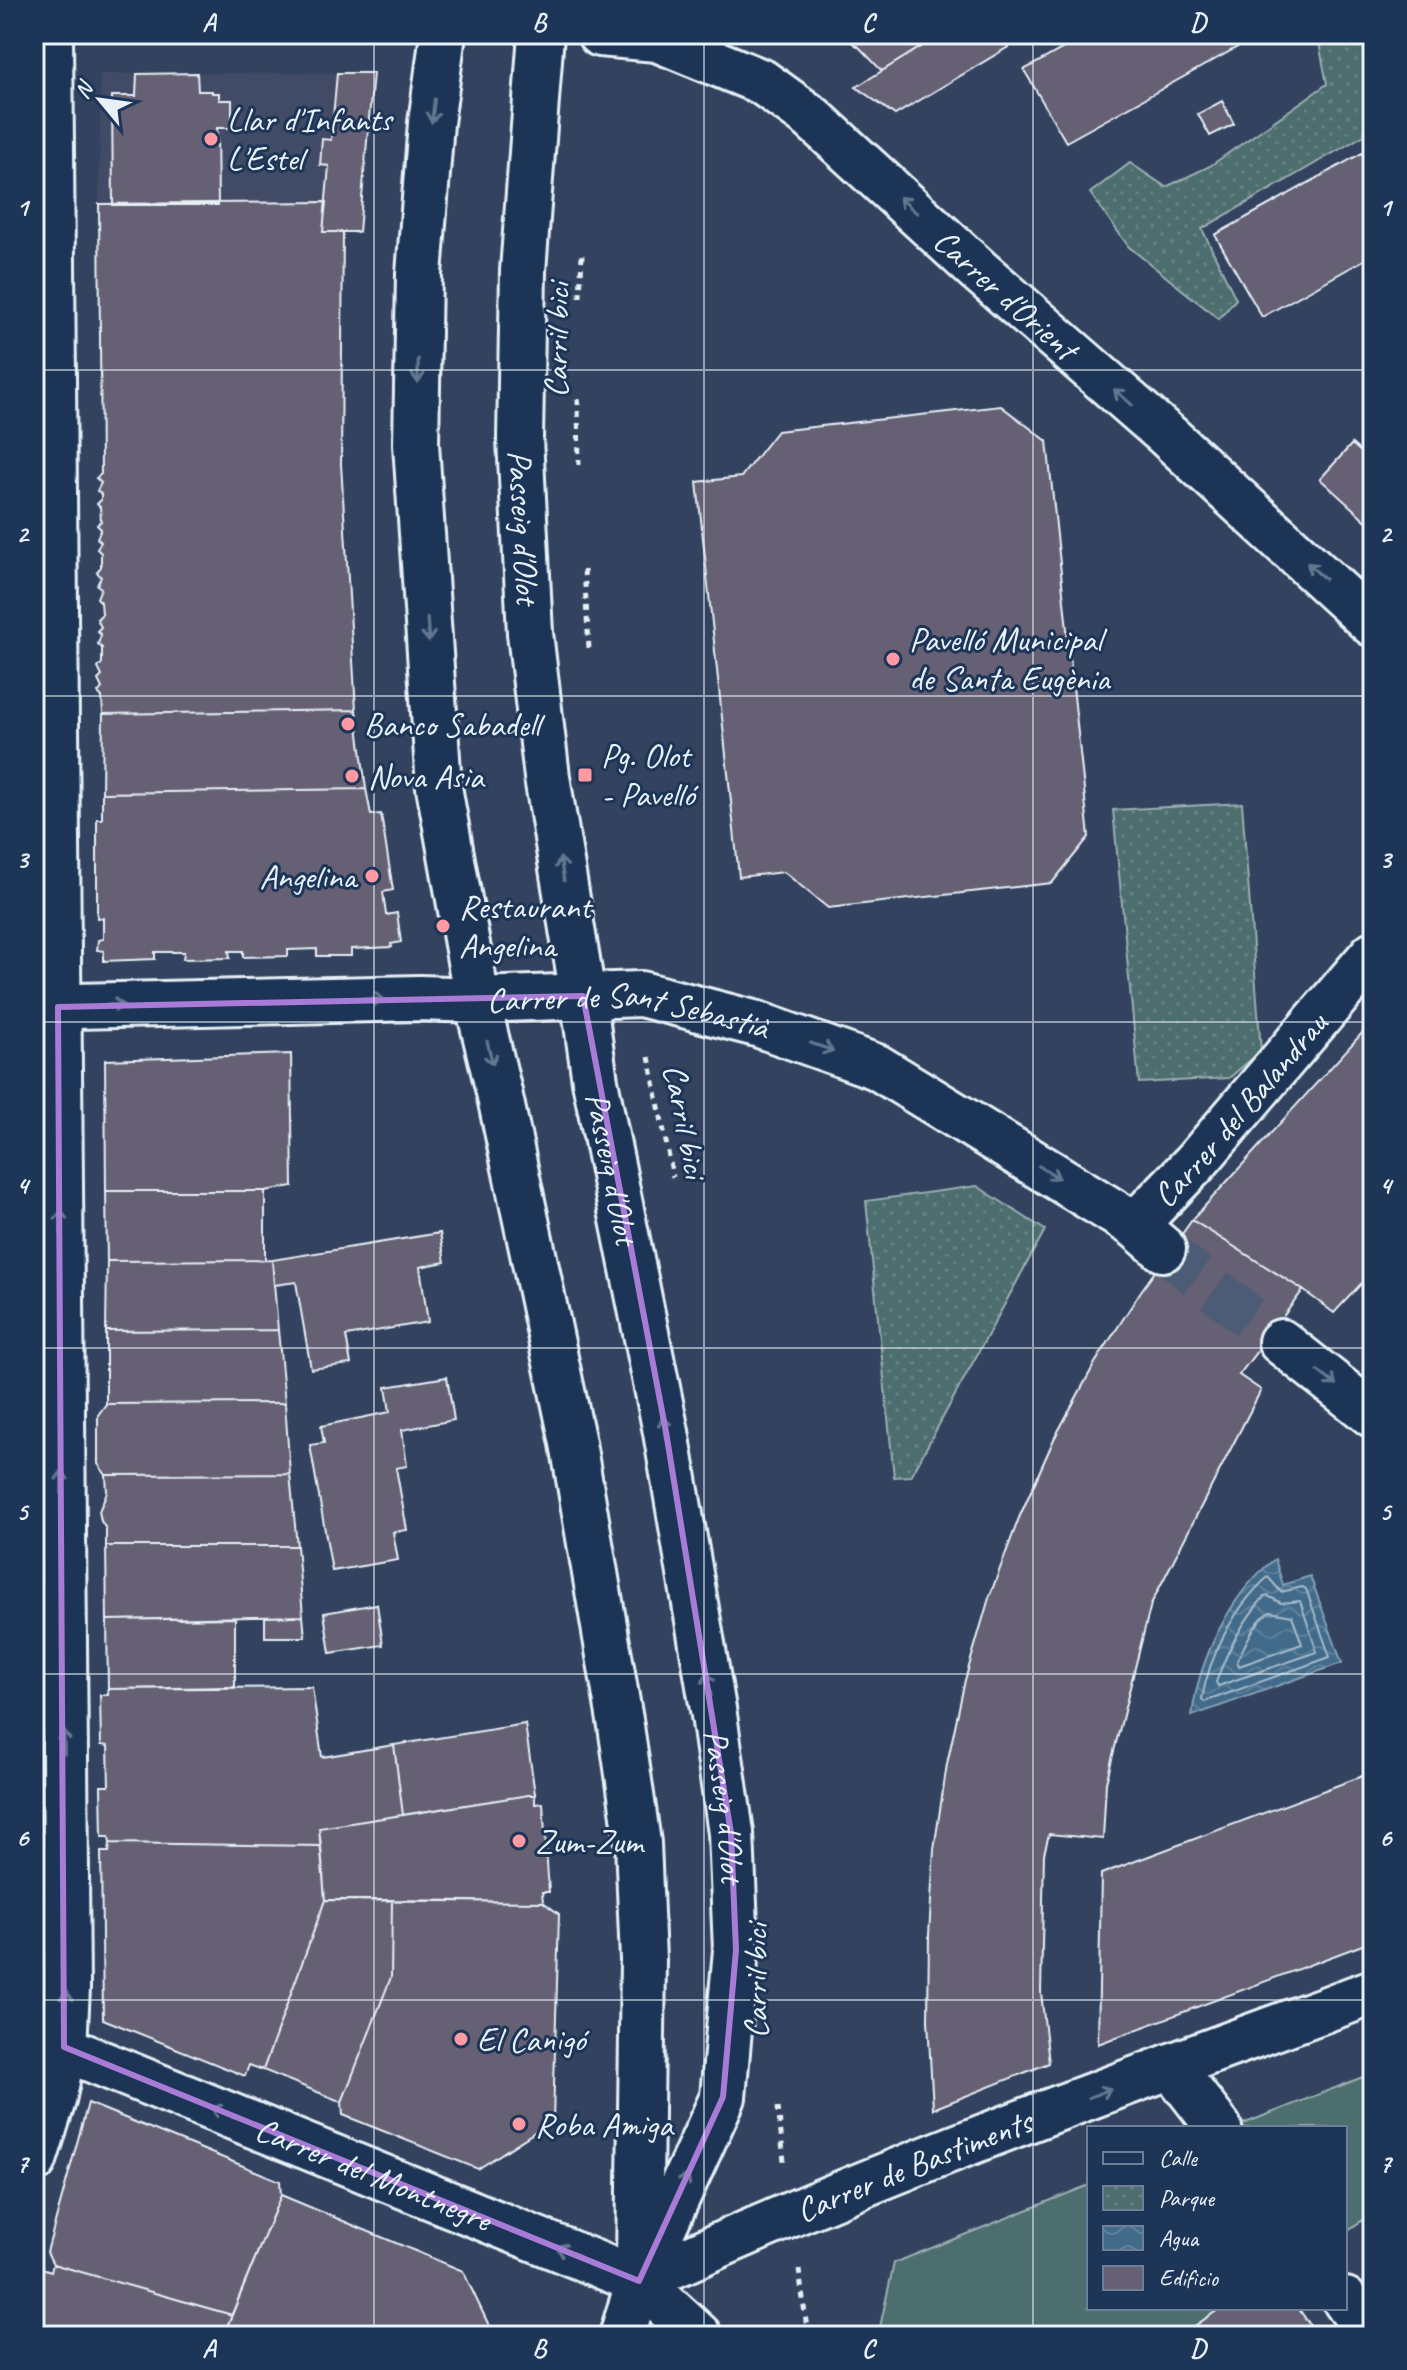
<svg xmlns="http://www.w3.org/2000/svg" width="1407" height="2370" font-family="Caveat,sans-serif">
  <defs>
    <pattern id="park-dots" width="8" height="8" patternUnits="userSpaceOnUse" patternTransform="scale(2)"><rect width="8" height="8" fill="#4e6e6e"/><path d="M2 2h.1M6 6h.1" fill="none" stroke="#688383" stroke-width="1.8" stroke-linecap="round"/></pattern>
    <pattern id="water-waves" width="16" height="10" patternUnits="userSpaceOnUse" patternTransform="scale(2)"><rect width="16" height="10" fill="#426b8a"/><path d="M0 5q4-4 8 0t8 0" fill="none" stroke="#5d819b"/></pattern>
  </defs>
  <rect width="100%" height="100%" fill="#33425f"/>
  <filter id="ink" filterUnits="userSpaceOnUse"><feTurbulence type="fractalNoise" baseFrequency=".0125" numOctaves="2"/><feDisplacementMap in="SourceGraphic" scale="16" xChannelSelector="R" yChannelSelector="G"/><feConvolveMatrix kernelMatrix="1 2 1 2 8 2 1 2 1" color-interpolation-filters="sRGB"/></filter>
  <g filter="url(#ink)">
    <path fill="#424b65" d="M337,73L331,140L322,139L320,165L329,166L326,202L99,204L100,74Z"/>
    <path fill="#4e6e6e" stroke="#9bb0b3" stroke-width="2" d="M1373,2073V2213L1345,2232V2128H1233Z
      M1089,2185V2308H1234L1193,2336H878L894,2263Z"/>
    <path fill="url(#park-dots)" stroke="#9bb0b3" stroke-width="2" d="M1330,34H1373V130L1202,229L1236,299L1219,319L1129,247L1090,193L1130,163L1166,187L1210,166L1327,84L1319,43Z
      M1242,803L1261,1051L1229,1078L1139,1083L1113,810Z
      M977,1186L1045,1230L911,1476L894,1477L866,1201Z"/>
    <path fill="url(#water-waves)" stroke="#84a1b6" stroke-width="2" d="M1275,1559L1283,1585L1310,1576L1342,1663L1192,1716C1198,1662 1230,1593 1275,1559Z"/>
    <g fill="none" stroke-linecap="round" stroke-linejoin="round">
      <path stroke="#a6bbcc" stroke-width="2" d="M1268,1577L1281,1592L1302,1587L1306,1589L1330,1657L1204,1702L1202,1699C1209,1656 1235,1606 1268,1577Z
        M1268,1596L1281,1603L1300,1601L1317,1652L1218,1686L1216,1682C1227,1651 1242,1622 1264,1597Z
        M1270,1612L1292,1616L1302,1644L1239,1666L1237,1661C1245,1645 1255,1620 1270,1612Z"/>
    </g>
    <path fill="#656073" stroke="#e8f1f8" stroke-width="2" d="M840,34H942L882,71L860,48Z
      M942,34H1030L895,115L856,87Z
      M1089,34H1261L1066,142L1024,70Z
      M197,73L198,91H212V93H219V100H232V128H217L218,205H113L112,96H136L137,74Z
      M337,73H373L359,232H323L329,166L320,165L322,139L331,140Z
      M1222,101L1234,124L1210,136L1198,114Z
      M1373,147V255L1262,317L1215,235Z
      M326,202L323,232H343L341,464L356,710L103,714L102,697L98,693L102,688L98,680L102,676L98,668L102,663V648L98,644L101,635L97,631L101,627L97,619L102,614L101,602L97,598L101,588L97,585L101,577L97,572L101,567V553L97,549L101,542L97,538L101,529L97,525L101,521L100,507L97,504L101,500V494L97,491L101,483L96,478L101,474L99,204Z
      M1001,406L1047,441L1089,837L1052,883L828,908L784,872L739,877L697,482L741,477L777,431Z
      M1352,444L1373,463V527L1320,479Z
      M356,710L366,789L102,793L103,714Z
      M366,789L371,815L381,814L393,890L383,892L386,915L397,913L401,942L391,944L392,947L351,949V956H317V949L288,950V956L243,957V951H229L230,958L183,959L184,952H155V959L104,961V951L97,950L98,940L103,939V918H97V819H102V793Z
      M1373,1021V1271L1334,1313L1303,1290L1192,1220Z
      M291,1054L293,1186L265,1191H106L105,1060Z
      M106,1191H265V1260L107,1261Z
      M1192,1220L1303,1290L1239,1375L1261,1390L1151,1604L1106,1783L1103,1839L1049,1834L1044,1854L1041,1992L1049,2063L933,2109L928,2020L929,1935L934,1849L947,1764L965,1680L989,1598L1019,1518L1054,1439L1095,1363L1141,1291Z
      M440,1233L445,1262L420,1267L428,1322L346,1336L351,1364L311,1369L296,1282L274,1285L272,1260Z
      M272,1260L278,1330L106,1331L107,1261Z
      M278,1330L285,1403L106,1404V1331Z
      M447,1377L454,1420L402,1430L407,1466L396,1468L407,1530L393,1532L398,1560L332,1571L310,1445L324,1443L321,1426L390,1412L386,1387Z
      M285,1403L290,1474L106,1475L98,1464V1415L106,1404Z
      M290,1474L297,1546H106V1529L101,1521L99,1511L107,1492L106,1475Z
      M106,1546H297L303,1616L107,1620Z
      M377,1604L383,1645L330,1653L324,1613Z
      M303,1616L305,1637H265V1617Z
      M235,1618V1687L108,1689L107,1620Z
      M312,1687L322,1757L394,1745L403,1815L319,1828L321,1846L110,1843L109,1837H102L101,1786H109L108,1746L101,1745L100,1695H108V1689Z
      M525,1724L535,1794L403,1815L394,1745Z
      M1373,1772V1941L1098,2044L1101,1874Z
      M535,1794V1804L543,1803L549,1892H542L543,1902L325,1900L319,1828Z
      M110,1843L321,1846L325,1900L263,2070L249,2065L245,2076L103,2019L101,1852H109Z
      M325,1900H392L391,1977L342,2102L263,2070Z
      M392,1900L543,1902L559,1914L553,2120L478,2169L343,2115L342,2102L391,1977Z
      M88,2103L280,2181L281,2195L232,2315L53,2264L47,2252Z
      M281,2195L463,2271L494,2336H223Z
      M53,2264L232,2315L223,2336H34V2298L42,2268L51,2271Z
      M1221,2308H1298L1318,2336H1180Z"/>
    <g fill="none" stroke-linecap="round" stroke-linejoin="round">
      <path stroke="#4e5c76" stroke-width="44" stroke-dasharray="44 22" stroke-linecap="butt" d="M1163,1249L1281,1342"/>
      <defs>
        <g id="pedestrian">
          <path id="s1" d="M1135,1225L1195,1163L1373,954"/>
          <path d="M1171,2066L1219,2128"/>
          <path d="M1345,2300L1371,2336"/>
        </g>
        <g id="minor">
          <path id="s2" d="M600,34L657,39L762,82L812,118L978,270L1168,436L1373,624"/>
          <path id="s3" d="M34,1007L420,998L477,1000L641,994L757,1024L877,1067L1135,1225L1163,1249"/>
          <path d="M1281,1342L1373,1415"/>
          <path id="s4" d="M36,2037L639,2281L699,2336"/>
          <path d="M34,2160L53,2100L64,2047L67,1988L50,34"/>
          <path id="s5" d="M639,2281C877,2172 1127,2082 1373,1992"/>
        </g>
        <g id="secondary">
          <path d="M443,34L431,123L419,274L416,444L439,787L477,1000L499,1092L573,1443L621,1726L638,1843L643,1960L639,2262"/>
          <path id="s6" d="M541,34L523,271L520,439L530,633L547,777L583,996L595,1081L666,1432L714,1715L731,1833L736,1950L723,2097L639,2281L622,2336"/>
        </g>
      </defs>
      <use href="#pedestrian" stroke="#e8f1f8" stroke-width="50"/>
      <use href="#minor" stroke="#e8f1f8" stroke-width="50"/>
      <use href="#secondary" stroke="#e8f1f8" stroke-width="50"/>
      <path stroke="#e8f1f8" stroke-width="5" stroke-dasharray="6 6" stroke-linecap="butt" d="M580,297L582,255
        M578,399L579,469
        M584,570L589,648
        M649,1057L673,1177
        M778,2107L784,2161
        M799,2270L808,2336"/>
      <use href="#pedestrian" stroke="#1d3557" stroke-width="44"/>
      <use href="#minor" stroke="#1d3557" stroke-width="44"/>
      <use href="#secondary" stroke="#1d3557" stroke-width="44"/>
    </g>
    <defs><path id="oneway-shaft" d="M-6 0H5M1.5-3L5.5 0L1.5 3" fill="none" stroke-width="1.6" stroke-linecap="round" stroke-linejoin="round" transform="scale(2)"/></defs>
    <g stroke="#64778f">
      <use href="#oneway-shaft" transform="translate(433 111) rotate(97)"/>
      <use href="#oneway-shaft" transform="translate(908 205) rotate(-137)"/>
      <use href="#oneway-shaft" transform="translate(418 371) rotate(91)"/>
      <use href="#oneway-shaft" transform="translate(1123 397) rotate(-139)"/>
      <use href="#oneway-shaft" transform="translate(1316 571) rotate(-138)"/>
      <use href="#oneway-shaft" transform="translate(428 630) rotate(86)"/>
      <use href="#oneway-shaft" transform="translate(562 869) rotate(-99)"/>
      <use href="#oneway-shaft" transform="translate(372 999) rotate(-1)"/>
      <use href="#oneway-shaft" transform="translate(112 1005) rotate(-2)"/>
      <use href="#oneway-shaft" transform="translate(822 1047) rotate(19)"/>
      <use href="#oneway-shaft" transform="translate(490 1053) rotate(76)"/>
      <use href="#oneway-shaft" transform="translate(1049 1172) rotate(31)"/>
      <use href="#oneway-shaft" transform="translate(61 1222) rotate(-90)"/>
      <use href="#oneway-shaft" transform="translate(1327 1378) rotate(38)"/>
      <use href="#oneway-shaft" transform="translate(665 1428) rotate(-101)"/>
      <use href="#oneway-shaft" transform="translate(62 1482) rotate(-90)"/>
      <use href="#oneway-shaft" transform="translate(709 1684) rotate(-100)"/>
      <use href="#oneway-shaft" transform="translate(64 1742) rotate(-91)"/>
      <use href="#oneway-shaft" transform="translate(66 2002) rotate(-87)"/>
      <use href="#oneway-shaft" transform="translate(1100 2093) rotate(-22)"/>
      <use href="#oneway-shaft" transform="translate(222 2112) rotate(-158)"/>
      <use href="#oneway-shaft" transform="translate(683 2185) rotate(-65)"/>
      <use href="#oneway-shaft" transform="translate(567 2251) rotate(-158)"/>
    </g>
  </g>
  <path fill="none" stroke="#a77bd6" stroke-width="6" stroke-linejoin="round" d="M583,996L666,1432L731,1833L736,1950L723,2097L639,2281L64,2047L58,1007Z"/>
  <path fill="none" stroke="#e8f1f8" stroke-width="2" stroke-opacity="0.55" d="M374,34V2336M704,34V2336M1033,34V2336M34,370H1373M34,696H1373M34,1022H1373M34,1348H1373M34,1674H1373M34,2000H1373"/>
  <g fill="#ff9aa2" stroke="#1d3557" stroke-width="3">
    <circle cx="211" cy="139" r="8"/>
    <circle cx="893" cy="659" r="8"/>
    <circle cx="348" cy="724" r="8"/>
    <rect x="577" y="767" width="16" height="16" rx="4"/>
    <circle cx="352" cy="776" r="8"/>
    <circle cx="372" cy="876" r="8"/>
    <circle cx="443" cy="926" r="8"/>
    <circle cx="519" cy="1841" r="8"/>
    <circle cx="461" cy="2039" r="8"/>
    <circle cx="519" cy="2124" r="8"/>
  </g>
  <g text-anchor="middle" stroke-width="6" stroke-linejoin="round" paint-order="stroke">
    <g font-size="34" fill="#e8f1f8" stroke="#1d3557" text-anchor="start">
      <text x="227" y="131">Llar d'Infants<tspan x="227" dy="39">L'Estel</tspan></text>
      <text x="909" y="651">Pavelló Municipal<tspan x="909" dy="39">de Santa Eugènia</tspan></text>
      <text x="364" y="736">Banco Sabadell</text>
      <text x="601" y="767">Pg. Olot<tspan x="601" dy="39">- Pavelló</tspan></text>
      <text x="368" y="788">Nova Asia</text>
      <text x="356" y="888" text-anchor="end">Angelina</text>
      <text x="459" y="918">Restaurant<tspan x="459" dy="39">Angelina</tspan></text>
      <text x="535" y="1853">Zum-Zum</text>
      <text x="477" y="2051">El Canigó</text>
      <text x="535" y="2136">Roba Amiga</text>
    </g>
    <g font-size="34" fill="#e8f1f8" stroke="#1d3557">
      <text dy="12" stroke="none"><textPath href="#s2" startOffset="494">Carrer d'Orient</textPath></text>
      <text transform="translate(556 340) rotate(-89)" y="12">Carril bici</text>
      <text dy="12" stroke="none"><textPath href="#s6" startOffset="494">Passeig d'Olot</textPath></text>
      <text dy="12" stroke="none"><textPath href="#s3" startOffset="596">Carrer de Sant Sebastià</textPath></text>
      <text dy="12" stroke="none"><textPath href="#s1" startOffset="156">Carrer del Balandrau</textPath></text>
      <text transform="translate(686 1121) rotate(79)" y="12">Carril bici</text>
      <text dy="12" stroke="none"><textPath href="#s6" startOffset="1142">Passeig d'Olot</textPath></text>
      <text dy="12" stroke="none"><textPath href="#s6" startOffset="1790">Passeig d'Olot</textPath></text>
      <text transform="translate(755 1981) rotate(-90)" y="12">Carril bici</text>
      <text dy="12" stroke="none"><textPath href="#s5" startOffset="298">Carrer de Bastiments</textPath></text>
      <text dy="12" stroke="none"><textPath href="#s4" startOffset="364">Carrer del Montnegre</textPath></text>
    </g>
  </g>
  <rect width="1407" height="2370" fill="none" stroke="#1d3557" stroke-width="88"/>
  <rect x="1087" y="2126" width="260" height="184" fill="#1d3557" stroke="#6e8097" stroke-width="2"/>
  <rect x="1103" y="2152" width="40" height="12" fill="#1d3557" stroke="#6e8097" stroke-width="2"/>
  <text x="1159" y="2166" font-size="24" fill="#e8f1f8">Calle</text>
  <rect x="1103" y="2186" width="40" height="24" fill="url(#park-dots)" stroke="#6e8097" stroke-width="2"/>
  <text x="1159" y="2206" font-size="24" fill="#e8f1f8">Parque</text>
  <rect x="1103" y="2226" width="40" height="24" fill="url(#water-waves)" stroke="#6e8097" stroke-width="2"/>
  <text x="1159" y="2246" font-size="24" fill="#e8f1f8">Agua</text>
  <rect x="1103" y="2266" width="40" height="24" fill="#656073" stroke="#6e8097" stroke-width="2"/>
  <text x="1159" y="2286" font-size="24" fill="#e8f1f8">Edificio</text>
  <g transform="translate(100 100) rotate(299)" stroke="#1d3557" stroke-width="6" paint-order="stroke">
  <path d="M0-6L14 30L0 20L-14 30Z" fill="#e8f1f8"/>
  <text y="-12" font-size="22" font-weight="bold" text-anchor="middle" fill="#e8f1f8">N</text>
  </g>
  <rect x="44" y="44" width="1319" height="2282" fill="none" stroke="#e8f1f8" stroke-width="3"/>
  <g font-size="26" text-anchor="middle" font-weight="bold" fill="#e8f1f8">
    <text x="209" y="31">A</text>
    <text x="539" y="31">B</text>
    <text x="868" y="31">C</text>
    <text x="1198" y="31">D</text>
    <text x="22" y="216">1</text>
    <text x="1385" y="216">1</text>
    <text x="22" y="542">2</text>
    <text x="1385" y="542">2</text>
    <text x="22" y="868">3</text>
    <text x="1385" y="868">3</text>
    <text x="22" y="1194">4</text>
    <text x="1385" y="1194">4</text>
    <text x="22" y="1520">5</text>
    <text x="1385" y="1520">5</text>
    <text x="22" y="1846">6</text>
    <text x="1385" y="1846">6</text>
    <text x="22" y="2172">7</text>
    <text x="1385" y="2172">7</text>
    <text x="209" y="2357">A</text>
    <text x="539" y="2357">B</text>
    <text x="868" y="2357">C</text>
    <text x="1198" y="2357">D</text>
  </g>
</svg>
